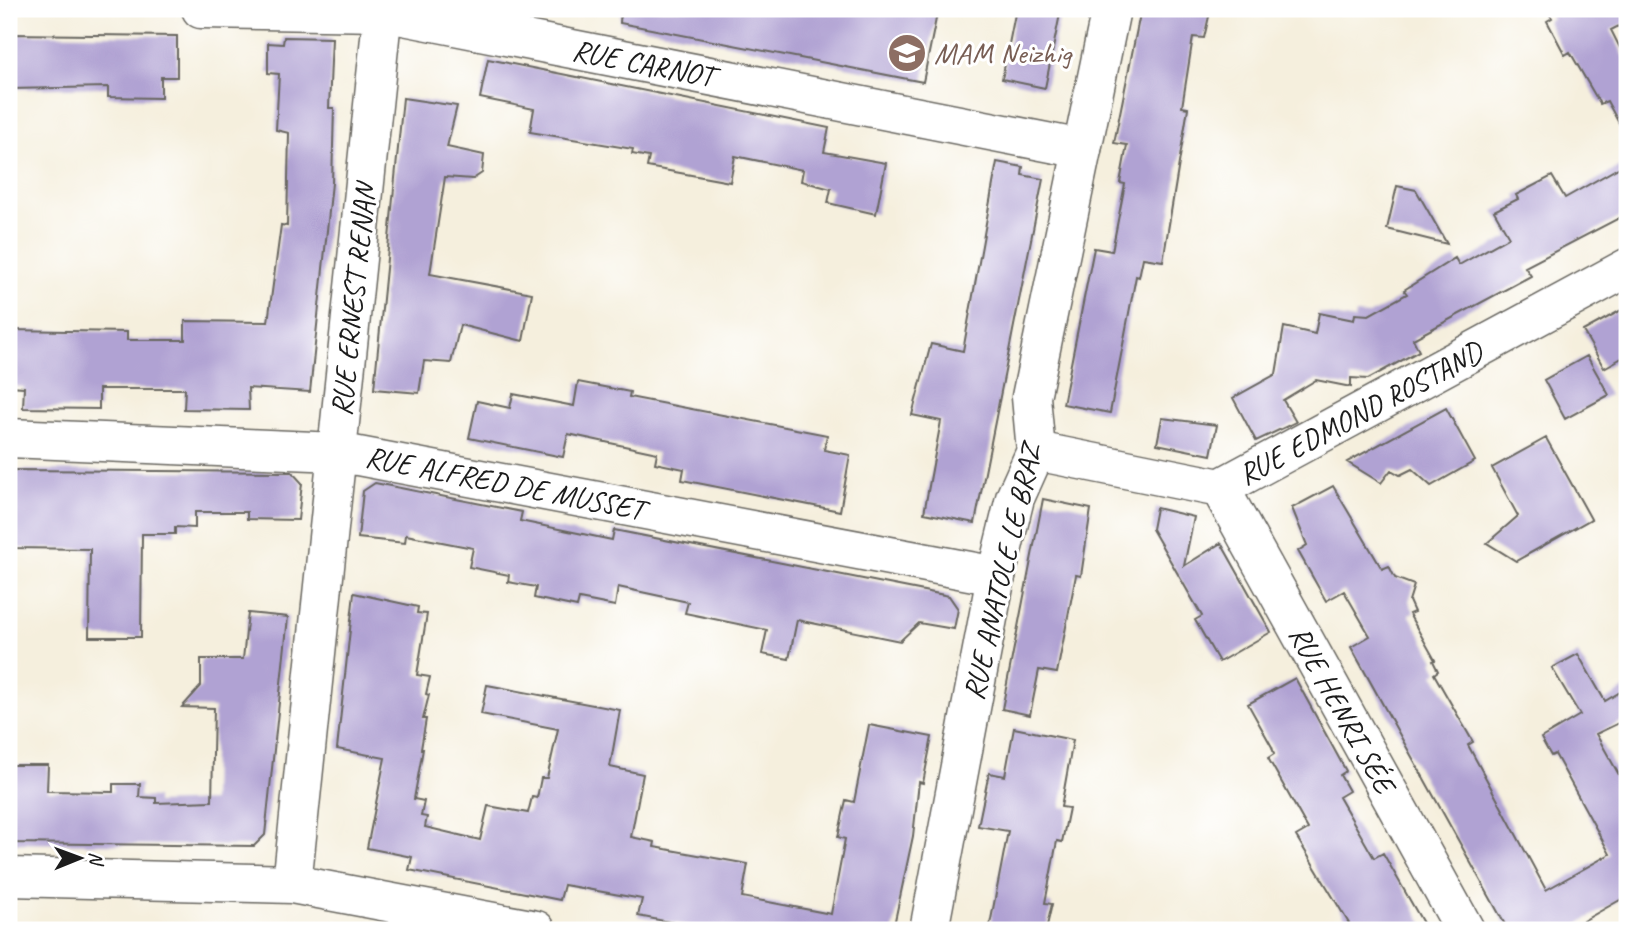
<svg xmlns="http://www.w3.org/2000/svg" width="1636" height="939" font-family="Caveat,sans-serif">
  <rect width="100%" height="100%" fill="#fff"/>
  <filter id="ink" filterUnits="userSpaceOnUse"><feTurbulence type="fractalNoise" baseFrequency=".0143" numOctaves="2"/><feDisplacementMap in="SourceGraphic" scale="14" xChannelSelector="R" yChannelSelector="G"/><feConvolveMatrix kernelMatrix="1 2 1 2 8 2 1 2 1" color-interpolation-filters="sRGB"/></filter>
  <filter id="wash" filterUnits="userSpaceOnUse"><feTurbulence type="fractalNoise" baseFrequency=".00686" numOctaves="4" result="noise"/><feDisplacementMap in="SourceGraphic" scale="28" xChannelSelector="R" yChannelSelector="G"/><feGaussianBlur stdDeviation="1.57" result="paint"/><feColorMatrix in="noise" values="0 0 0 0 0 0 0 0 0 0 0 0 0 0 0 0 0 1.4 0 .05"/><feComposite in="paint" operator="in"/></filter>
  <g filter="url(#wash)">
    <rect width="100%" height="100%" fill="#f5efdd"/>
    <g id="blocks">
      <path fill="#b0a2d3" d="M621,9H938L923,82L620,23Z
        M1016,9H1061L1045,88L1002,79Z
        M1141,9H1192L1210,12L1204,38L1193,37L1182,107L1188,108L1163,261L1143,258L1139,277L1136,276L1110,413L1063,404L1094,248L1112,251L1125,184L1120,183L1127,145L1114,143Z
        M1546,9H1627V22L1611,30L1627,62V138L1607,101L1600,104L1570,52L1565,55L1547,21L1552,18Z
        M9,34L177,36V77H161V98L108,97V87L9,89Z
        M284,37L332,38L329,108H334L332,183L310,392L248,388L249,410L184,409L185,389H99V409L23,408L24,387L9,386V330L127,332V340H185V321L268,322L281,225L287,226L289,133L276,130L279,74L268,73V43L283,44Z
        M488,59L829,128L824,152L886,163L876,214L828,203L831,189L801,181L803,170L735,156L730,182L647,167L649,157L632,154L633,149L530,132L534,109L480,98Z
        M403,98L457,106L447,147L484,155L482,173L473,179L445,177L430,274L532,293L523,341L460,325L451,363L424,361L419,393L374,389Z
        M997,162L1023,167L1022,175L1043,179L975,523L924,513L941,421L912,415L931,344L963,351Z
        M1627,163V214L1525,267L1531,276L1413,339L1419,351L1368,379L1351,378V387L1316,380L1283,400L1296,422L1256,441L1233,398L1276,374L1284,327L1315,334L1319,313L1354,320L1355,314L1369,315L1407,294L1404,290L1455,258L1459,265L1509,237L1494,211L1518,199L1516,195L1552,176L1565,198Z
        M1397,186L1416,190L1447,244L1387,229Z
        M1627,307V355L1604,368L1583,331Z
        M1587,356L1609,395L1565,419L1544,380Z
        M578,382L630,392L629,397L827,435L824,450L850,455L840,511L682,480L684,469L655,463L657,453L568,434L563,457L469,438L477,401L510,408L513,394L574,406Z
        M1446,408L1475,461L1431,486L1412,469L1400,475L1391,470L1381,483L1347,462Z
        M1162,418L1217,425L1211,455L1157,444Z
        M1546,438L1591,519L1516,561L1487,543L1518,516L1492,468Z
        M9,470L292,472L302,483L298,520L247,519V512H195V528L175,527V534H142L141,637H89L90,549L11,548Z
        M375,483L522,512L520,521L612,540L614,530L949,596L958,609L954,629L919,623L900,641L797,620L789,659L762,654L767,630L685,613L688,602L618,587L615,606L579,599L577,607L534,598L536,587L508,582L509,575L469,567L473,548L406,535L405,543L358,538L363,491Z
        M1333,486L1382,569L1389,566L1395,578L1414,585L1409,601L1414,612L1409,614L1435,660L1433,661L1438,671L1434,674L1473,742L1468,745L1546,890L1610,854L1555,754L1551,756L1541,738L1580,715L1552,668L1578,654L1605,701L1627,688V719L1596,734L1627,789V896L1567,930H1508L1351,647L1370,636L1344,591L1326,601L1298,551L1307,545L1292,508Z
        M1043,499L1091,509L1081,576L1076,575L1057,673L1039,670L1030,715L1002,709Z
        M1156,508L1194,517L1184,566L1221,543L1271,632L1219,662L1195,620L1202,616L1152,529Z
        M354,593L418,607L417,613L427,614L417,675L430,677L426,694L429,695L423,719H426L421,749H423L414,799L424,801L421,816L427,817L425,827L480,840L488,806L528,813L532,797L537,798L541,778H547L558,729L481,714L487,685L620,710L610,767L643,774L631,837L655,842L654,847L748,864L742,897L831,914L845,839L838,837L846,800L854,802L869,725L932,737L923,783L919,782L913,836L893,930H711L638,916L642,899L564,885L560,900L409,870L412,857L367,848L385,758L337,749Z
        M248,613L288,617L265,835L254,846L9,843V765H48L47,791L113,792V784H140L139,797L156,798V803L212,801L214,708L182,707L201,686V659H243Z
        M1295,678L1346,771L1340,775L1349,791L1339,797L1374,858L1383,853L1427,930H1353L1296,836L1308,829L1268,758L1274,754L1272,747L1248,704Z
        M1014,728L1073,740L1061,807L1069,808L1062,842L1057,841L1045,903L1052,904L1046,930H989L1008,831L978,826L989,773L1005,776Z"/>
    </g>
  </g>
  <g filter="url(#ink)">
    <use href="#blocks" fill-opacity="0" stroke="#686660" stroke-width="2"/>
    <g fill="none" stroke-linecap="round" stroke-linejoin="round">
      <defs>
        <path id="street" d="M201,9L383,12L1082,149
          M9,438L337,452L996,576
          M1036,451L1220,488L1627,268
          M1220,488L1465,930
          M9,877L292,884L536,930
          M292,884L383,9"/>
        <path id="secondary" d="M929,930L996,576L1015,498L1036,451L1031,397L1111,9"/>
      </defs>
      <use href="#street" stroke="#686660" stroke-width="41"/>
      <use href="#secondary" stroke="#686660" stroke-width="41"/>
      <use href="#street" stroke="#fff" stroke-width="38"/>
      <use href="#secondary" stroke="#fff" stroke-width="38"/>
    </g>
  </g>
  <defs>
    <symbol id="school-disc" viewBox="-11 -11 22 22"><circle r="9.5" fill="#8d6e63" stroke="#fff"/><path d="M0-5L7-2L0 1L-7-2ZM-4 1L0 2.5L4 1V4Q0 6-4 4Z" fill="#fff"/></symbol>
  </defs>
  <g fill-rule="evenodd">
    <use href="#school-disc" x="885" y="31" width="44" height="44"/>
  </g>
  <g text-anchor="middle" stroke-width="6" stroke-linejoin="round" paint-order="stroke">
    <g font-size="30" fill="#785e54" stroke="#fff" text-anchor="start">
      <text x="934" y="63">MAM Neizhig</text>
    </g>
    <g font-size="30" fill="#1c1c1c" stroke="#fff">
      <text transform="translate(643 63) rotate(11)" y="10">RUE CARNOT</text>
      <text transform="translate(353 300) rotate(-84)" y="10">RUE ERNEST RENAN</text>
      <text transform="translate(1360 413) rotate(-28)" y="10">RUE EDMOND ROSTAND</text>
      <text transform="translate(505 483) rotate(11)" y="10">RUE ALFRED DE MUSSET</text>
      <text transform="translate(1002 572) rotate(-77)" y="10">RUE ANATOLE LE BRAZ</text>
      <text transform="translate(1342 709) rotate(61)" y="10">RUE HENRI SÉE</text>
    </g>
  </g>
  <rect width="1636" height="939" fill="none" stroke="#fff" stroke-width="35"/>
  <g transform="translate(80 858) rotate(89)" stroke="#ffffff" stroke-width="5" paint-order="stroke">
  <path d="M0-5L12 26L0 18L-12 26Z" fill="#1c1c1c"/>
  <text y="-10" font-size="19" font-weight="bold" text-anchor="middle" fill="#1c1c1c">N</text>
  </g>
</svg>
